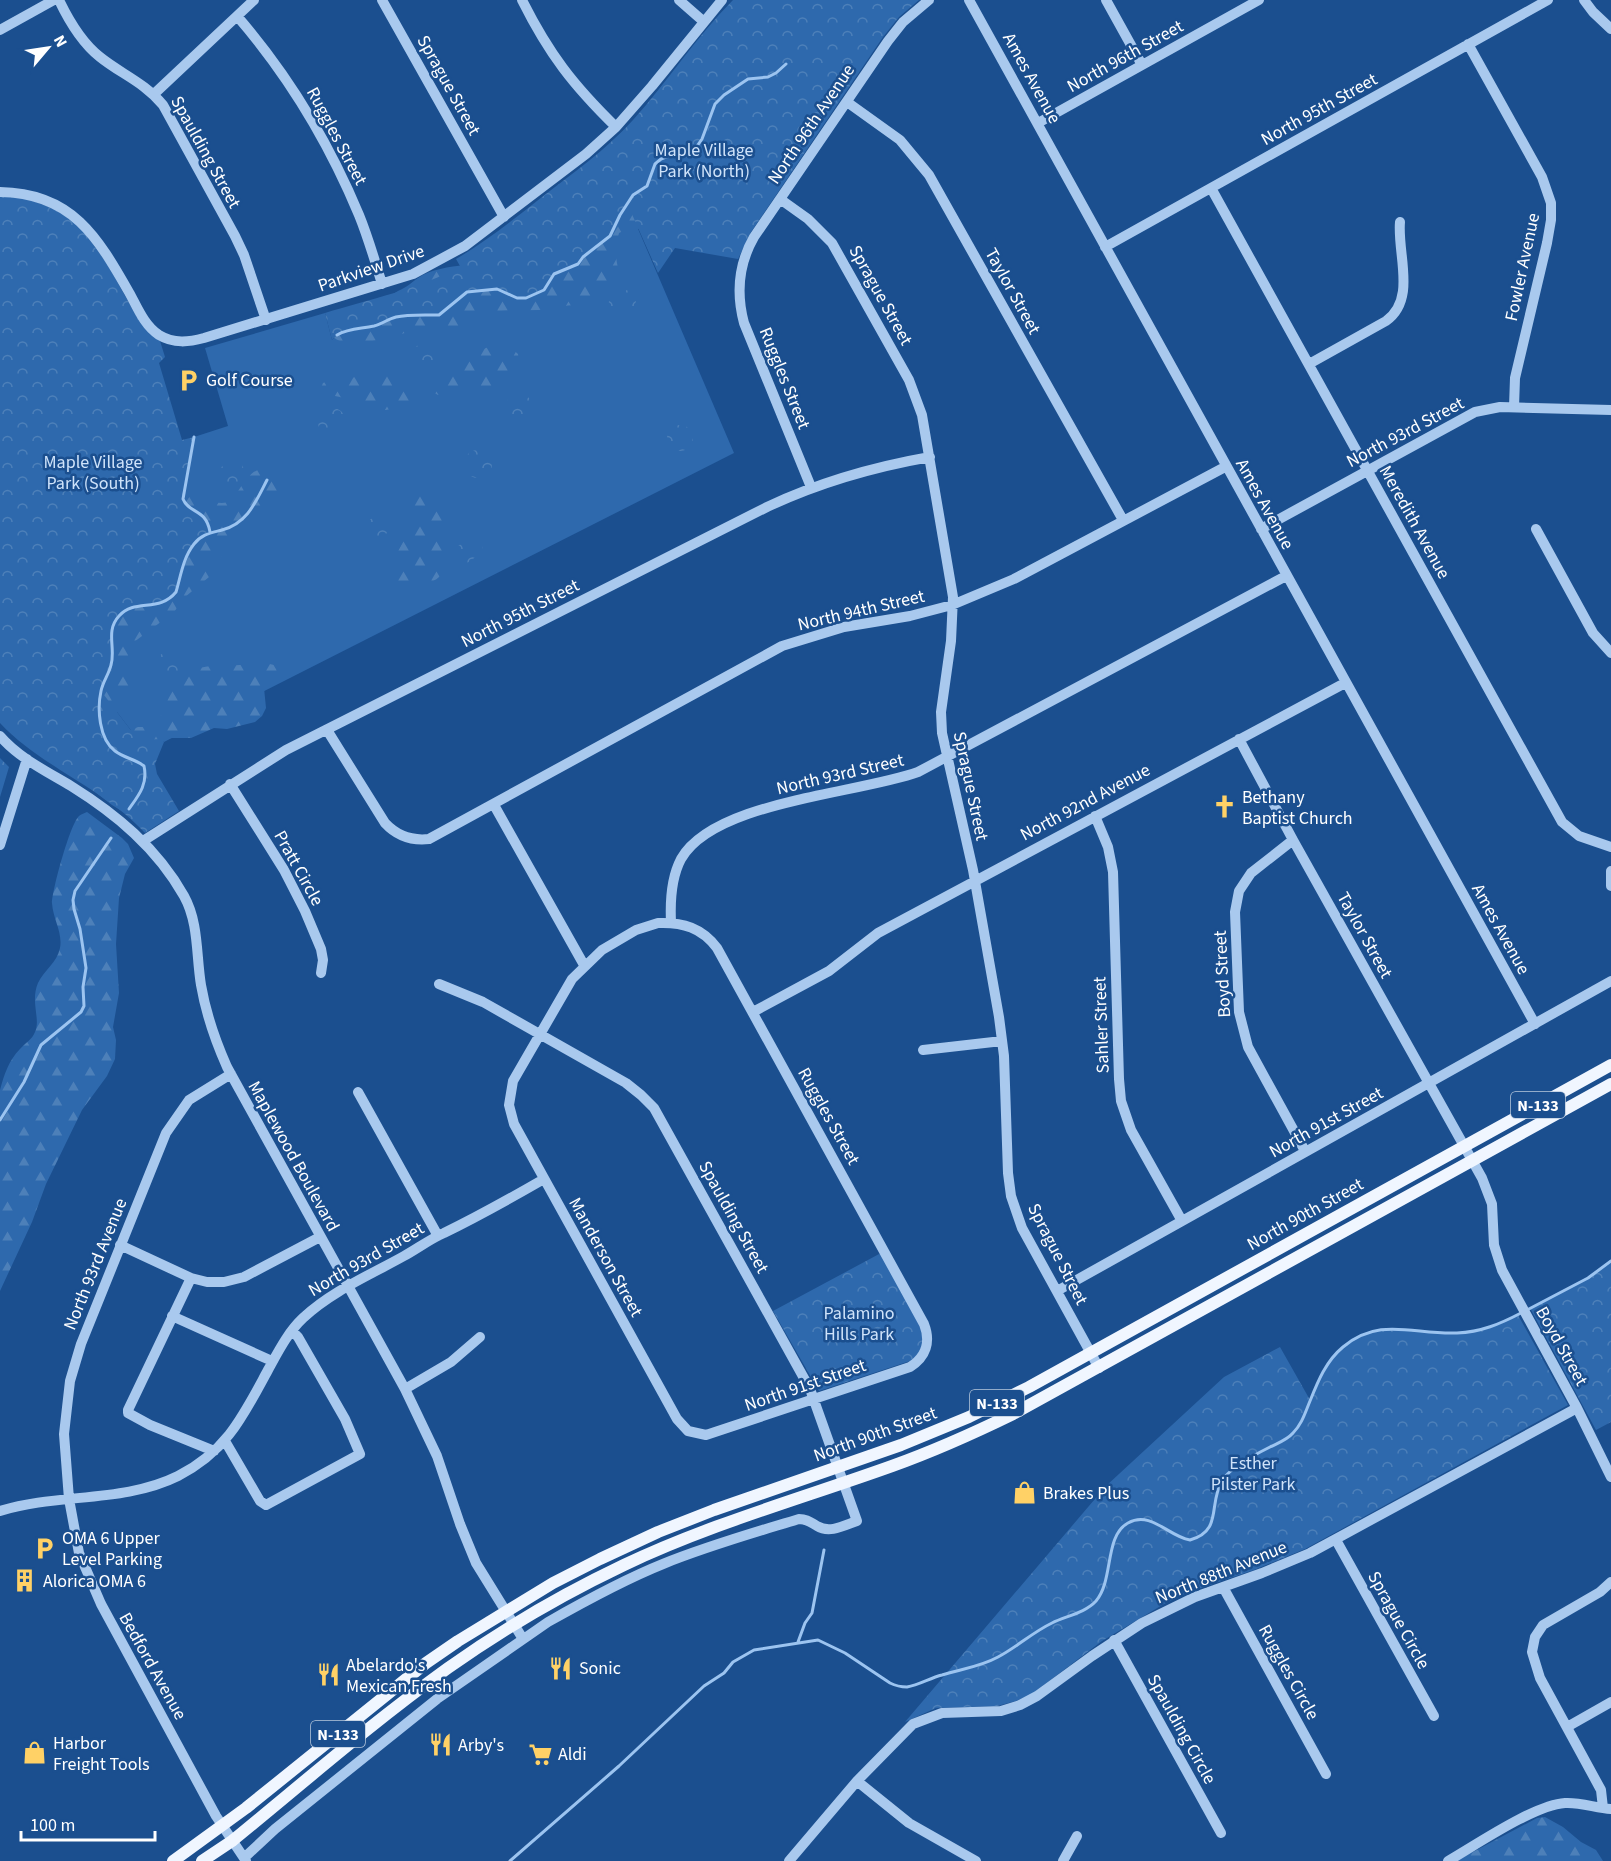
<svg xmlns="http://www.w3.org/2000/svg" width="1611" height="1861" font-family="'Source Sans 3',sans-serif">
  <defs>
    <pattern id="forest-firs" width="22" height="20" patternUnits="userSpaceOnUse" patternTransform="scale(1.5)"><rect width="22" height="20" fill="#2e69ad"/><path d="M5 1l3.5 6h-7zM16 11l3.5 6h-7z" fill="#4d80b9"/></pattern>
    <pattern id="park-crowns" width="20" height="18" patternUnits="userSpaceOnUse" patternTransform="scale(1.5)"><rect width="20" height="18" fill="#2e69ad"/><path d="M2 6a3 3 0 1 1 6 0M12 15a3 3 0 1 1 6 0" fill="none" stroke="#4d80b9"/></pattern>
  </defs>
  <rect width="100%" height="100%" fill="#1b4f8f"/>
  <path fill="#2e69ad" d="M627,203L734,453L164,742L161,739L136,737L101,691L186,504L183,495L194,437L228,426L205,348L325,313L332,340L337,335Z"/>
  <path fill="url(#forest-firs)" d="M632,123L641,228L633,231L627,229L619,233C617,241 615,248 616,256C617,270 624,279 612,290C600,302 581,304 565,306C556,307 547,310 538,310C521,311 504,309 487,313C462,318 457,344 429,327C410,329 342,358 331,333L398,291C407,287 411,283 418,278C430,269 450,267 465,265L607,148L612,141Z
    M501,345L511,348L518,354L519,362C514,366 507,370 504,375C498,385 507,388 494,396L467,390L438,395L433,392L432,386L459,372L473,355L481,350L491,346Z
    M376,374C391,375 409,377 414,393L411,400L399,407L386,410H372L340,397L325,394L321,388L323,383L328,381Z
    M261,469L273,474L280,484L279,494L272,506L249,530L236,539L221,557L209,577L185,597L174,612L134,642L128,656L131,684L119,704L115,722L74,670L190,496C203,493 216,507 227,502C241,494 244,473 261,469Z
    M421,494H430C434,499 439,503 441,509C448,524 451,565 439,577C433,584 418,583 409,588L398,584C391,559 393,562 403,541C407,533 410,525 414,517L406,504L407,499Z
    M261,662L274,665L277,670L275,674L264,688L266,708L262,716L255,722L227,729L214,728L191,738H170L154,746L130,816L112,805L78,779L124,733L138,727H149L159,720L171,692L186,681L191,671C214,661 238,669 261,662Z
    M87,812L122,838L128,844L134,858L125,874L119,898L116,944L119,993L113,1027L116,1040L115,1059L107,1076L82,1110L46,1184L32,1222L0,1291V1090C4,1075 9,1060 20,1049C25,1043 32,1040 35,1032C41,1019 30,1002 38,983C44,970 57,963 60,948C63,933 53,919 52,903C52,891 70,824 79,816C81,814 85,813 87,812Z
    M1545,1817L1563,1827L1581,1842L1596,1850L1603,1861H1456L1537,1818Z"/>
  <path fill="url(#park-crowns)" d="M733,0H919L899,17L883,37L751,232L738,259L675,248L658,273L627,203L610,236L583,257L578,264L554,274L544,290L526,298H517L497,289L467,292L439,315C425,315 410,314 397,317C388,319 380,325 370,327C355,329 343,328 332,340L325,313C367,300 423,288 460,266L456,259C487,241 514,219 542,197C573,173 606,150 633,120C668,81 696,37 733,0Z
    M0,196L25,198L54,209L78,224L106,262L137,317L160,341L165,357L159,363L182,440L194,437L183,499C189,514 206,508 210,532C185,543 184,568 176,592C159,613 127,598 114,624C107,637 115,652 111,665C109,674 104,682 101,691L136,737L140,740L161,739L164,742L155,764L157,774L179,811L145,833C103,787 42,768 0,723Z
    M627,290L632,291L637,296L635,306L624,313L614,315L608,309L609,301Z
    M421,345L432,350L434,359C429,366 419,367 411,365L406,360L405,355L412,347Z
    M516,393L528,397L533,403L534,414L526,421L515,419L507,410L508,399Z
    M318 422a14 14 0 1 1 28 0a14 14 0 1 1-28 0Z
    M667 438a13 13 0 1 1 26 0a13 13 0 1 1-26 0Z
    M464 464a14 14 0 1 1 28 0a14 14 0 1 1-28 0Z
    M232,458L240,459C246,469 243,475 237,483L227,485L221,479C217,469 224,463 232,458Z
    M378,517L390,519L392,523V529L382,537L371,538L365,532L363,524L367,520Z
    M475,539L480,540L483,545L481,553L466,564H458L453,555L455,548L461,544Z
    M163,653L173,655L180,665C178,677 166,681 155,677L151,671L155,659Z
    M0,758L9,767L0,797Z
    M881,1253L924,1331L922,1348L916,1357L910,1361L819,1391L773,1311Z
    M1611,1261V1422L1596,1430L1530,1308L1588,1278Z
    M1518,1315L1568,1405L1305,1549L1254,1570L1189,1592L1164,1604L1102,1641L1032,1694L1016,1701L997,1706L936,1708L905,1722L1106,1486L1224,1377L1280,1347L1310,1400C1317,1386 1322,1371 1331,1359C1366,1315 1402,1332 1447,1333C1473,1334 1495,1328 1518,1315Z"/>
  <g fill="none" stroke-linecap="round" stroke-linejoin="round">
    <path stroke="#9cc4f0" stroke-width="3" d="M337,335C349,328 360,329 374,326C382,324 388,319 396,317C408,314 427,315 439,315L467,292L497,289L517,298H526L544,290L554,274L578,264L583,257L610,236L620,215L633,195L647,186L655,164L661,159L671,155L679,157L695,149L702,139L715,104L724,95L748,79L768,77L776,73L786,64
      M194,437L183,499C189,514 206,508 210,532
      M129,809C139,795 148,784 144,766C135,759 124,758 115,751C99,739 97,709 101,691C103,681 109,674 111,665C116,648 105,631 119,616C135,598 159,613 176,592C181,575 183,558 194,544C202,534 211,533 222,530C248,523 256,501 267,480
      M0,1120L24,1082L41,1045L81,1012L84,1006L83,987L86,968L80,929L74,909L73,900L75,891L111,838
      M1527,1310L1588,1278L1611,1261
      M798,1642L805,1623L812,1613L824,1550
      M510,1861L619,1766L704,1686L724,1673L733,1662L754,1650L818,1640L845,1653L890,1683C896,1686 901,1687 907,1687C919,1685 930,1678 942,1675C961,1669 980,1667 998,1657C1017,1647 1033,1632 1052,1623C1066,1616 1085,1613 1096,1601C1114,1580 1104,1536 1128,1523C1151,1510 1169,1537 1190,1540C1223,1531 1208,1504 1222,1481C1229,1468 1256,1454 1270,1447C1278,1443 1287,1440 1293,1433C1302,1424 1305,1413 1310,1401C1318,1381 1326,1361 1343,1347C1380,1316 1414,1335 1457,1333C1481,1332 1500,1324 1521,1313"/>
    <path stroke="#a9c9ee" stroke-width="10" d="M59,0C69,21 81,42 100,57C121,74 144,82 163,105L235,236L244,255L266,320
      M382,0L504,217
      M522,0C549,54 573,85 616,127
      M679,0L703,21
      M969,0L1535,1024
      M1106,0L1142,65
      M1584,0L1593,12L1611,29
      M237,16C288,75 329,143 359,215C368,237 375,261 382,284
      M0,30L54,0
      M1468,44L1542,177L1551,203V220L1547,243L1515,378L1514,407
      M154,94L254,0
      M847,102L900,140L929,175L1123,520
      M1038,123L1259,0
      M1211,188L1562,822L1579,836L1611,847
      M0,192C73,193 98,238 130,294C138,309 145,326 159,335C174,344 189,342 204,338L413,274L465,246L586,154L616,127L652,86L722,0
      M780,199L808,219L832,243L909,380L922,415L953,597L951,641L941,712L942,733L973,870L999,1017L1004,1056L1008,1173L1011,1196L1022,1228L1099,1368
      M1105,247L1548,0
      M1309,364L1386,321C1417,299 1397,254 1400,222
      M811,487L744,323C736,293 738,265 754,237L888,41L903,22L929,0
      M1261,529L1475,412L1500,407L1611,410
      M1536,529L1593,633L1611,653
      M327,730L385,823C397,836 411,841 429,839L782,646L844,627L910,616L952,605L1014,579L1225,467
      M0,736C19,758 46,771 71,786C116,814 157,848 184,896C199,923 196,955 201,985C206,1014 215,1040 227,1067L405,1389L437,1456L460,1524L476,1563L523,1639
      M1239,739L1293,840L1482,1178L1492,1204L1494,1245L1502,1270L1577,1408L1611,1477
      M230,784L284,870L305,911L321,949L323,960L321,973
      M494,805L584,965
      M1095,816L1108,847L1113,872L1119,1079L1121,1101L1131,1130L1182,1221
      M1293,840L1251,873L1239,891L1235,912L1239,1012L1248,1047L1305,1151
      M143,841L286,750L767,507C820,482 873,467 930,457
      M0,845L27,759
      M1611,871V886
      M671,922C670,901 671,878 681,859C714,801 857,794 918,772L1286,576
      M658,923C683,922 702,928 717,948L924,1324C931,1342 926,1357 910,1367L706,1435L688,1431L677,1419L514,1124L509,1105L513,1081L572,979L602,950L636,930Z
      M753,1012L829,971L878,933L1345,683
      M923,1050L1002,1041
      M231,1074L189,1100L166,1133L81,1344L70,1381L64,1434L69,1499L79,1553L101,1604L216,1816L246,1861
      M358,1092L438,1236
      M120,1245L191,1278L207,1282H224L244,1277L320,1237
      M191,1278L128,1410V1413L150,1425L214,1451
      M1057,1291L1611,981
      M172,1316L272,1361
      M405,1389L451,1362L480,1337
      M225,1441L260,1501L266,1505L360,1454L345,1419L298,1337L292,1331
      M0,1511C57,1493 124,1503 178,1476C227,1451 243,1416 268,1370C278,1352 288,1332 303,1318C332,1291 370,1275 404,1256C417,1249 430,1239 444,1233C477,1217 511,1198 544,1179
      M1336,1540L1434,1716
      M1223,1587L1326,1774
      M1114,1640L1221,1833
      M1567,1727L1611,1702
      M857,1781L909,1823L976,1861
      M1603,1808L1601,1790L1540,1678L1532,1652L1535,1637L1543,1625L1600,1592L1611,1582
      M244,1858L275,1829L437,1699L548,1622C585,1601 623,1580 663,1564C707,1546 753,1533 799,1519C807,1519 810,1522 817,1526C830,1534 845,1525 857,1521L810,1389L654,1108L641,1095L626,1083L483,1002L439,984
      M789,1861L857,1781L913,1724L942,1713L1001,1711L1020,1705L1037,1696L1092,1656L1142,1623L1195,1597L1262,1573L1310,1553L1577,1408
      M1063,1861L1077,1836
      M1448,1861C1476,1845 1534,1805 1565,1803C1580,1802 1596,1808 1611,1809"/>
    <path stroke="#f0f6ff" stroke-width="12" d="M173,1861L246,1808L426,1663L458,1641L553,1583L600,1559L658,1532L714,1510L901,1445L969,1417L1029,1387L1611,1065
      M202,1861L232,1841C303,1783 373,1722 448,1668C503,1629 563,1594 624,1565C710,1524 803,1498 892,1466C934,1451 974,1433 1013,1414L1611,1084"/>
  </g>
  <defs>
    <symbol id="parking-bare" viewBox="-9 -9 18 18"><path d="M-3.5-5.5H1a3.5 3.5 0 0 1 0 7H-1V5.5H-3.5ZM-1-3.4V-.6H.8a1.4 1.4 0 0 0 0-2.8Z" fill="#ffd166" stroke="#1b4f8f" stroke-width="2.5" paint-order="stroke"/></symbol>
    <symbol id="church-bare" viewBox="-9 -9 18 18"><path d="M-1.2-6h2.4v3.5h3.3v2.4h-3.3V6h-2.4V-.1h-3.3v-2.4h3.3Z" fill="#ffd166" stroke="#1b4f8f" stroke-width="2.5" paint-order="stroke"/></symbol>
    <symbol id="shop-bare" viewBox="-9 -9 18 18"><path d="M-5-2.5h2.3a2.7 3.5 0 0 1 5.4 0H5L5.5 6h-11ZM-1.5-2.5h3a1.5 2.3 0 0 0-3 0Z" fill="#ffd166" stroke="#1b4f8f" stroke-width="2.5" paint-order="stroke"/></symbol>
    <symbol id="building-bare" viewBox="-9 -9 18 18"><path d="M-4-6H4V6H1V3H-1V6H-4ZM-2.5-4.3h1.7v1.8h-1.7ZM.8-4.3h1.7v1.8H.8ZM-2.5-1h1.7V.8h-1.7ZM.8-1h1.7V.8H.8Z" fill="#ffd166" stroke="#1b4f8f" stroke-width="2.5" paint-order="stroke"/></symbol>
    <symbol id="restaurant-bare" viewBox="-9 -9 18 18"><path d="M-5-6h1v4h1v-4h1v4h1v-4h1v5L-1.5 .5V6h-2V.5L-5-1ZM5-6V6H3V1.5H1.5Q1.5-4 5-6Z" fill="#ffd166" stroke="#1b4f8f" stroke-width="2.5" paint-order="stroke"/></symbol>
    <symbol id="supermarket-bare" viewBox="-9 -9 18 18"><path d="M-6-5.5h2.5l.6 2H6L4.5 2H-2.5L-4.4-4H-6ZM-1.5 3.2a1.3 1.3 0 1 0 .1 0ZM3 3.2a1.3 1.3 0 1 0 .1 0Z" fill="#ffd166" stroke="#1b4f8f" stroke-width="2.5" paint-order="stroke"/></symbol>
  </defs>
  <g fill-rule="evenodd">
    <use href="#parking-bare" x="172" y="364" width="33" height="33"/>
    <use href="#church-bare" x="1208" y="790" width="33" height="33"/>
    <use href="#shop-bare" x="1008" y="1476" width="33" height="33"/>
    <use href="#parking-bare" x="28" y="1532" width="33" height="33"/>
    <use href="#building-bare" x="8" y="1564" width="33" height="33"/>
    <use href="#restaurant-bare" x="544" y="1652" width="33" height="33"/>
    <use href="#restaurant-bare" x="312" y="1658" width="33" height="33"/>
    <use href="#restaurant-bare" x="424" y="1728" width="33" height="33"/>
    <use href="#shop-bare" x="18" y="1736" width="33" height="33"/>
    <use href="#supermarket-bare" x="524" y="1738" width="33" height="33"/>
  </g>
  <g text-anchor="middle" stroke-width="5" stroke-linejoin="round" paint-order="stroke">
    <g fill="#1b4f8f" stroke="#bbcadd" stroke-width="1.5">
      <rect x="1511" y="1092" width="54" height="26" rx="4.5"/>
      <rect x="970" y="1390" width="54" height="26" rx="4.5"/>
      <rect x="311" y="1721" width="54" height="26" rx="4.5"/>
    </g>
    <g font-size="16" font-weight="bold" fill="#fff">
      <text x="1538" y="1111">N-133</text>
      <text x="997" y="1409">N-133</text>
      <text x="338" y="1740">N-133</text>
    </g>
    <g font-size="18" fill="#fff" stroke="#1b4f8f">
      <text transform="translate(1125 56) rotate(-29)" y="6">North 96th Street</text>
      <text transform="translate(1032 78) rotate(61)" y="6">Ames Avenue</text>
      <text transform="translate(449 85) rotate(61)" y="6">Sprague Street</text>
      <text transform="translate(1319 109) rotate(-29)" y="6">North 95th Street</text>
      <text transform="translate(811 124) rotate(-56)" y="6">North 96th Avenue</text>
      <text transform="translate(337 136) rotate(62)" y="6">Ruggles Street</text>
      <text transform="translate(206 152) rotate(61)" y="6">Spaulding Street</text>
      <text transform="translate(1522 267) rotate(-78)" y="6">Fowler Avenue</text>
      <text transform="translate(371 268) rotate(-19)" y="6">Parkview Drive</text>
      <text transform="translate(1013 291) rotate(61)" y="6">Taylor Street</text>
      <text transform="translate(881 295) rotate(61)" y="6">Sprague Street</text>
      <text transform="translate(785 378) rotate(68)" y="6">Ruggles Street</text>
      <text transform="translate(1405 432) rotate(-28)" y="6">North 93rd Street</text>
      <text transform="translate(1265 504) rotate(61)" y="6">Ames Avenue</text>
      <text transform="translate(1415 522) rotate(61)" y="6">Meredith Avenue</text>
      <text transform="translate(861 610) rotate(-13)" y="6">North 94th Street</text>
      <text transform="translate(520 613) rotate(-27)" y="6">North 95th Street</text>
      <text transform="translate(840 774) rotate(-13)" y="6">North 93rd Street</text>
      <text transform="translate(971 786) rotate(78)" y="6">Sprague Street</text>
      <text transform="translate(1085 802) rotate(-28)" y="6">North 92nd Avenue</text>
      <text transform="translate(299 868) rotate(61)" y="6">Pratt Circle</text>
      <text transform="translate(1501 929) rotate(61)" y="6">Ames Avenue</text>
      <text transform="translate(1365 935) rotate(61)" y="6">Taylor Street</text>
      <text transform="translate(1222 974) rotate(-93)" y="6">Boyd Street</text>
      <text transform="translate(1101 1025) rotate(-92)" y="6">Sahler Street</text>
      <text transform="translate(829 1116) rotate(61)" y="6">Ruggles Street</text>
      <text transform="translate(1326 1122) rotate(-29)" y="6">North 91st Street</text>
      <text transform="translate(294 1156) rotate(61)" y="6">Maplewood Boulevard</text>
      <text transform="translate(1305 1214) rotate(-29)" y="6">North 90th Street</text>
      <text transform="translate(734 1217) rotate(61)" y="6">Spaulding Street</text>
      <text transform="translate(1058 1254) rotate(63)" y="6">Sprague Street</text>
      <text transform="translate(606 1257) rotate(61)" y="6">Manderson Street</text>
      <text transform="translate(366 1259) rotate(-30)" y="6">North 93rd Street</text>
      <text transform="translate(95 1264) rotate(-68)" y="6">North 93rd Avenue</text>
      <text transform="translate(1562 1346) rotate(61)" y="6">Boyd Street</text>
      <text transform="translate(805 1385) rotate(-19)" y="6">North 91st Street</text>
      <text transform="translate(875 1434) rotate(-20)" y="6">North 90th Street</text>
      <text transform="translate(1221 1572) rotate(-22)" y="6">North 88th Avenue</text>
      <text transform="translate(1399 1620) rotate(61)" y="6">Sprague Circle</text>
      <text transform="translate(153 1666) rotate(61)" y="6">Bedford Avenue</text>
      <text transform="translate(1289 1672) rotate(61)" y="6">Ruggles Circle</text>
      <text transform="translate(1182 1729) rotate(61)" y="6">Spaulding Circle</text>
    </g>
    <g font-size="18" fill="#cfe3fa" stroke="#1b4f8f">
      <text x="704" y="156">Maple Village<tspan x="704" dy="21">Park (North)</tspan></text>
      <text x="93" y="468">Maple Village<tspan x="93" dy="21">Park (South)</tspan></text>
      <text x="859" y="1319">Palamino<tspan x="859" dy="21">Hills Park</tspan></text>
      <text x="1253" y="1469">Esther<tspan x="1253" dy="21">Pilster Park</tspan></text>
    </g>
    <g font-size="18" fill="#fff" stroke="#1b4f8f" text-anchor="start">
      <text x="206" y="386">Golf Course</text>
      <text x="1242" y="803">Bethany<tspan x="1242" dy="21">Baptist Church</tspan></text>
      <text x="1043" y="1499">Brakes Plus</text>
      <text x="62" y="1544">OMA 6 Upper<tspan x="62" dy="21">Level Parking</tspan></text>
      <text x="43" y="1587">Alorica OMA 6</text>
      <text x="346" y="1671">Abelardo's<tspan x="346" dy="21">Mexican Fresh</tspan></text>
      <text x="579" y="1674">Sonic</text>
      <text x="53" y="1749">Harbor<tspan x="53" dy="21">Freight Tools</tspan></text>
      <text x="458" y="1751">Arby's</text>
      <text x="558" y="1760">Aldi</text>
    </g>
  </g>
  <g transform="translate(48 48) rotate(61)" stroke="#1b4f8f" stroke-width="4.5" paint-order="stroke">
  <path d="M0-4.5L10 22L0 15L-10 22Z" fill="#ffffff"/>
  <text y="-9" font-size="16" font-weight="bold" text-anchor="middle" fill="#ffffff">N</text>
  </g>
  <path d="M21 1831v9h134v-9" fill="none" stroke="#ffffff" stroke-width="3"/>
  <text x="30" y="1831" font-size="18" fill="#ffffff" stroke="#1b4f8f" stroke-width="4.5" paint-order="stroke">100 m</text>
</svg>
